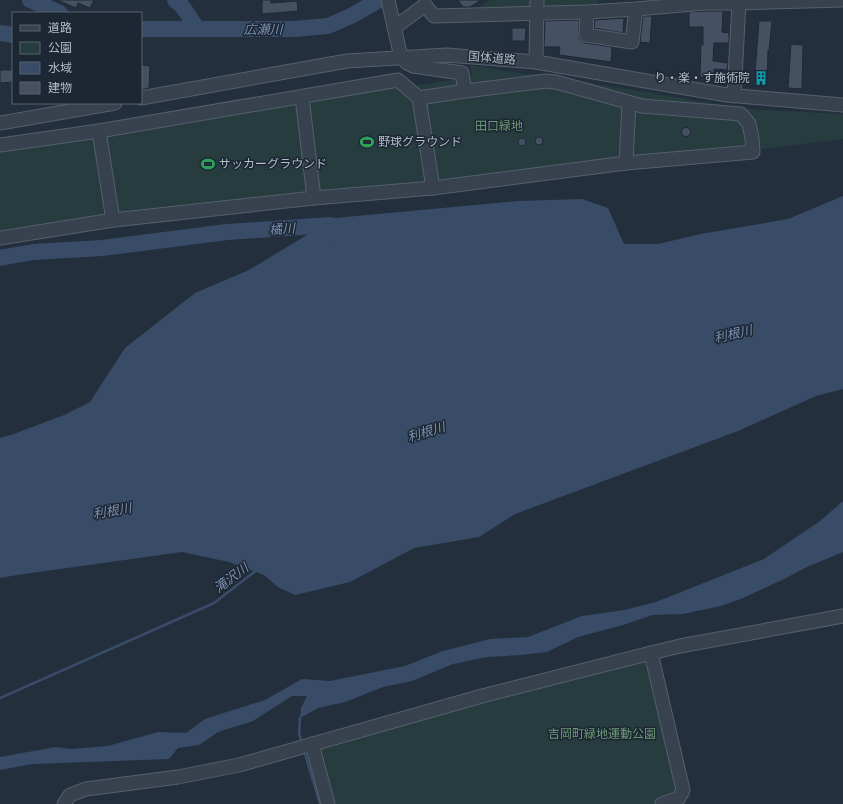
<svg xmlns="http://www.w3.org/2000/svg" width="843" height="804" viewBox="0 0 843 804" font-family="'Public Sans','Noto Sans JP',sans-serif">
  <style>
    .green { fill: #263c3f }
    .water { fill: #394c67 }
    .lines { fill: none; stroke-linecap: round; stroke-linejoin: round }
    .stream { stroke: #394c67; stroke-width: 2.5 }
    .river { stroke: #394c67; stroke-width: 16 }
    .building { fill: #455162; stroke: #1f2835 }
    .minor-casing { stroke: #565f6c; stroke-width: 15 }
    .minor { stroke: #38414e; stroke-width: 13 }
    .labels { text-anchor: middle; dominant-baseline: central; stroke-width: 3; stroke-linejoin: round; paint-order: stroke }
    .street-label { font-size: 12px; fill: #b4bcc9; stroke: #1d2633 }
    .poi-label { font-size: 12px; fill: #b4bcc9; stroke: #1d2633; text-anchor: start }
    .park-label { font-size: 12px; fill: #6b9a76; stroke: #1d2633 }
    .water-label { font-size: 13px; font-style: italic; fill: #7c92b1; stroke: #1d2633 }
  </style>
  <rect width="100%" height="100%" fill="#242f3e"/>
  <g class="green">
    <polygon points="490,0 533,0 533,9 480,12 479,7"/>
    <polygon points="542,0 597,0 597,6 542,8"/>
    <polygon points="470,65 526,74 537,74 747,109 843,114 843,139 0,242 0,148 309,102 391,87 394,89 472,77"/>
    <polygon points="652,649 690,798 673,804 325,804 307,743"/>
  </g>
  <g class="water">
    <polygon points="843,196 843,389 816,396 738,431 515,514 479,537 414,548 350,582 295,595 278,587 264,575 229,562 182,552 17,575 0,578 0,438 11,435 64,415 90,402 125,348 195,293 249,270 335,218 518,201 582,199 608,208 624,244 658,244 701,234 788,219"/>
    <polygon points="843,501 843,552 807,567 782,580 743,598 721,606 683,614 652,615 623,625 578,637 547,652 521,655 487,657 453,664 412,681 383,687 345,702 318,708 300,718 301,708 307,696 292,696 253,721 218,732 199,745 178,748 169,759 32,764 0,770 0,757 56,747 71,749 108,746 158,732 186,733 205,719 265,700 302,679 330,681 405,666 443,651 490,639 528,637 582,616 624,610 656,602 764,559 820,521"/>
  </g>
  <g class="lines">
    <g class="stream">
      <polyline points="0,698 214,603 258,569"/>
      <polyline points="300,718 299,734 302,742"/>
      <polyline points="304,751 320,804"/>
    </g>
    <g class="river">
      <polyline points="30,0 60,13"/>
      <polyline points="175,0 182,6 197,28"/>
      <polyline points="141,29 294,29 328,26 351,16 379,0"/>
      <polyline points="0,33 13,35"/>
      <polyline points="0,258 33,252 102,248 227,232 330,225 340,235"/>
    </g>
  </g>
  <g class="building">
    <polygon points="57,0 94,0 90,8 78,3 76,8"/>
    <polygon points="262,0 271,0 271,3 297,1 298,11 262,14"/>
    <polygon points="458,0 481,0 470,7 463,7"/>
    <polygon points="705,11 723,11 722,32 729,33 729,43 714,43 713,61 728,63 727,70 714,69 714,78 700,77 701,45 703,45 703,27 689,27 689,12"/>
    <polygon points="643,16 652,16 650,43 640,42"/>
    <polygon points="624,18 623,33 594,28 595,20"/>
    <polygon points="579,20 579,39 585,43 612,47 611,62 559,55 560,47 544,47 545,21"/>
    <polygon points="759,21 772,21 769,51 768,50 767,85 754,85"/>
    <polygon points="512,28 526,28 525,41 512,41"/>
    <polygon points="791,44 803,45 802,89 788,88"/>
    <polygon points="141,65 150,66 149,88 141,90"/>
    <polygon points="0,70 13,70 13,82 0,83"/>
    <circle cx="686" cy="132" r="4.5"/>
    <circle cx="539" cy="141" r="4"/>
    <circle cx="522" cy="142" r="4"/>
  </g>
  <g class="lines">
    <defs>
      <g id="minor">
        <polyline points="587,12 586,35 632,42 636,9"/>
        <polyline points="394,28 425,5 434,16 587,12 636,9 705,3 739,3 843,0"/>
        <polyline points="536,62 537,0"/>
        <polyline points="734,96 739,3"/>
        <polyline points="302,97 314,198"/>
        <polyline points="141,98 347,61 447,55 536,62 727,95 843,105"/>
        <polyline points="419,98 433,188"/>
        <polyline points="0,123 115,103"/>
        <polyline points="99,131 113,220"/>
        <polyline points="0,145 99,131 398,80 419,98 465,91 462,73 413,66 407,63 401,57 388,0"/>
        <polyline points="626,163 629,103"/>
        <polyline points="0,238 113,220 314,198 433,188 626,163 753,152 752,138 749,124 741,114 642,106 556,82 546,81 465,91"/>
        <polyline points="651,653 683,790 679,798 662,804"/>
        <polyline points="312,744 328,804"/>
        <polyline points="64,804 70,795 86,789 178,777 239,765 482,696 651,653 680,646 843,616"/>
      </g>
    </defs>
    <use href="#minor" class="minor-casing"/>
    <use href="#minor" class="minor"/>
  </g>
  <defs>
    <symbol id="building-bare" viewBox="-9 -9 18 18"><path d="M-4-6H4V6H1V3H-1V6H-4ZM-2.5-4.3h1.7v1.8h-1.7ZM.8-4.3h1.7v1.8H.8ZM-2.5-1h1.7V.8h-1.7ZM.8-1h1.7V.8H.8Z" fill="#0f9aa8" stroke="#1d2633" stroke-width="2.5" paint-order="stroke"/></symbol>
    <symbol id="stadium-bare" viewBox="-9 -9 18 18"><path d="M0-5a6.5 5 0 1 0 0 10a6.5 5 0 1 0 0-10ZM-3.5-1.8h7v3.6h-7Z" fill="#2e9e5b" stroke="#1d2633" stroke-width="2.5" paint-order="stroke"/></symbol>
  </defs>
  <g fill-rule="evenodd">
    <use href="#building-bare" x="751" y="68" width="20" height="20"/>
    <use href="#stadium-bare" x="357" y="132" width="20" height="20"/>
    <use href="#stadium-bare" x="198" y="154" width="20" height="20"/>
  </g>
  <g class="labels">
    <g class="street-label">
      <text transform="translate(492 58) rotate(5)">国体道路</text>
    </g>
    <g class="poi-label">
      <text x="750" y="78" text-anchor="end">り・楽・す施術院</text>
      <text x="378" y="142">野球グラウンド</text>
      <text x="219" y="164">サッカーグラウンド</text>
    </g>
    <g class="park-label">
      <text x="499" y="126">田口緑地</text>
      <text x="602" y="734">吉岡町緑地運動公園</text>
    </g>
    <g class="water-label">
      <text x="263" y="29">広瀬川</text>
      <text transform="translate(282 229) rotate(-4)">橘川</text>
      <text transform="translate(733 334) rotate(-13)">利根川</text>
      <text transform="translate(426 432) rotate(-17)">利根川</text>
      <text transform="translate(112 511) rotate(-10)">利根川</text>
      <text transform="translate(231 578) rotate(-37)">滝沢川</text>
    </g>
  </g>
  <rect x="12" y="12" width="130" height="92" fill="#1d2633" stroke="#59626f"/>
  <rect x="20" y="25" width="20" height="6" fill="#38414e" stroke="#59626f"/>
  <text x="48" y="32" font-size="12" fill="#b4bcc9">道路</text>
  <rect x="20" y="42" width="20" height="12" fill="#263c3f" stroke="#59626f"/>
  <text x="48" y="52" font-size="12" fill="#b4bcc9">公園</text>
  <rect x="20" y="62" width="20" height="12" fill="#394c67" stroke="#59626f"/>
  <text x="48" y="72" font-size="12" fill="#b4bcc9">水域</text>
  <rect x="20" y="82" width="20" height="12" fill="#455162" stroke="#59626f"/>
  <text x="48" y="92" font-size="12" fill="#b4bcc9">建物</text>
</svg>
